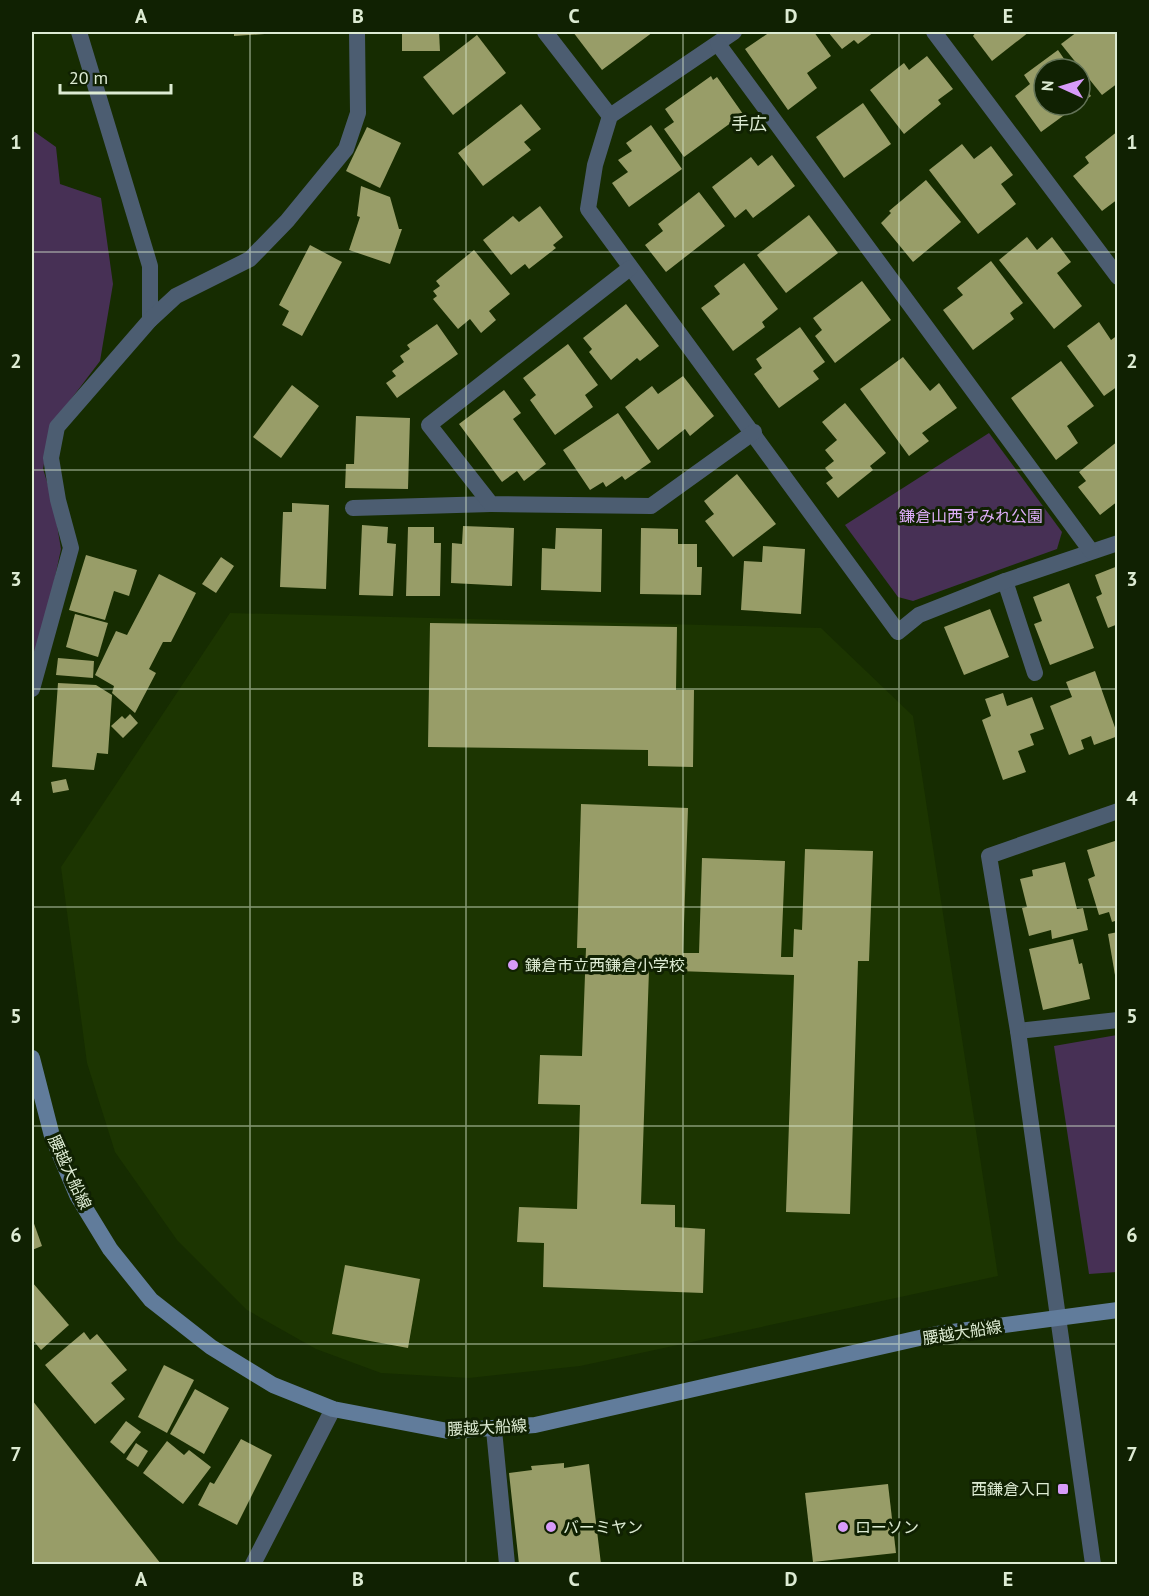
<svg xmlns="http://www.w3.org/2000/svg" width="1149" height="1596" viewBox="0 0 1149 1596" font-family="'PT Sans','Noto Sans JP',sans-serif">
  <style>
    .built { fill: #1c3501 }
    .green { fill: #473055 }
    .building { fill: #989d68 }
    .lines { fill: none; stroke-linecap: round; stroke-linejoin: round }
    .service { stroke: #4c5d71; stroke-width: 16 }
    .minor { stroke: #4c5d71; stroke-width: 16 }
    .tertiary { stroke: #4c5d71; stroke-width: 16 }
    .secondary { stroke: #617c9b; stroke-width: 16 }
    .grid { fill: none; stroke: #ddebd3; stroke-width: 1.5; stroke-opacity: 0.55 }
    .poi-dot { fill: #d79bf9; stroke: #102102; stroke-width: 2 }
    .labels { text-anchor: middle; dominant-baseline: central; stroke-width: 6; stroke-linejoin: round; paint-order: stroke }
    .park-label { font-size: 16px; fill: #dfaffb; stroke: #102102 }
    .poi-label { font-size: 16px; fill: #ddebd3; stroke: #102102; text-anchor: start }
    .street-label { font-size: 16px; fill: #ddebd3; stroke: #102102 }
    .neighbourhood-label { font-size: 18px; fill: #ddebd3; stroke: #102102 }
    .neatline { fill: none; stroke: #ddebd3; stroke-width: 2 }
    .grid-label { font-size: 20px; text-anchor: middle; font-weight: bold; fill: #ddebd3 }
  </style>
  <rect width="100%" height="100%" fill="#162c01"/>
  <polygon class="built" points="230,613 821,628 913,716 998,1276 580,1366 469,1378 381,1373 316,1349 247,1310 177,1240 115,1152 87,1063 61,867"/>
  <g class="green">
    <polygon points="32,130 56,147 60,184 101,198 113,284 100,361 59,415 50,432 43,469 53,501 61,549 47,615 32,667"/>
    <polygon points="989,433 1062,532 1057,549 913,601 898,597 845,525"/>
    <polygon points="1117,1035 1117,1272 1089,1274 1054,1046"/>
  </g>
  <g class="building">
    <polygon points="234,32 279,32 279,33 234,36"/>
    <polygon points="402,32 439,32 440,51 402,51"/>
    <polygon points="573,32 653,32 602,70"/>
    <polygon points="770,32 814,32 831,56 807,73 817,88 788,110 745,49"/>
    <polygon points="828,32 874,32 858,44 854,40 842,49"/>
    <polygon points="976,32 1029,32 992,61 973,36"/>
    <polygon points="1077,32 1118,32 1118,83 1102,95 1061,44"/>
    <polygon points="477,35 506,73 453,115 423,77"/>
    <polygon points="1058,50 1071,69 1044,69 1044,105 1078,105 1041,132 1015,96 1030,84 1024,75"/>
    <polygon points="927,56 953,89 938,100 941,104 904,134 870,90 904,63 909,70"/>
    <polygon points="711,76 713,80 717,77 743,114 684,157 664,129 674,122 665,109"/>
    <polygon points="1080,81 1091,96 1080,104"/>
    <polygon points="863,103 891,144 844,178 816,137"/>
    <polygon points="521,104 541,129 524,142 531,150 483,186 458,153"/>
    <polygon points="651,125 682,169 629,207 612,183 628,172 618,160 632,151 626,143"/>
    <polygon points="367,127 401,143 380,188 346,171"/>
    <polygon points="1118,131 1118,199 1102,211 1073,176 1089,163 1085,157"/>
    <polygon points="962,144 974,159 991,146 1013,175 1001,184 1016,204 978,234 929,170"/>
    <polygon points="772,155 795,186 753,218 746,209 735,218 712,187 751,157 758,166"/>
    <polygon points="926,180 961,222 913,262 881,223 891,213 889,211"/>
    <polygon points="361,186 390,197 399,229 402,229 390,264 349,250 360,217 357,216"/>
    <polygon points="699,192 725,226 666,272 645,245 663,231 658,224"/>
    <polygon points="540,206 563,237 553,245 556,248 529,269 525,264 511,275 483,240 513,216 519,222"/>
    <polygon points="809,215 838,253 786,293 757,255"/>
    <polygon points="1027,237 1037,250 1052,237 1071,262 1057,273 1082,306 1054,329 999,260"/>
    <polygon points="310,245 342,262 302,336 282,325 289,311 279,305"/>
    <polygon points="474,250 510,294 489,311 496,320 481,333 470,319 458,329 433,299 437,296 433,291 440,286 436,281"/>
    <polygon points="991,261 1023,303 1010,313 1014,319 973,350 943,310 963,295 957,288"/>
    <polygon points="744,263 778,309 762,322 765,327 733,351 701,308 720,294 714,286"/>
    <polygon points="862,281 891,320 835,363 815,336 822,330 813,318"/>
    <polygon points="626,304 659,346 640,361 637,358 611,380 589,352 592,349 583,338"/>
    <polygon points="1099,322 1111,340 1118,335 1118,386 1104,396 1067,346"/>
    <polygon points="437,324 458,354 397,398 386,383 396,376 392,371 404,362 400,356 410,349 407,345"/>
    <polygon points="800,327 825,362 813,371 819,379 779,408 754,374 762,368 756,359"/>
    <polygon points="568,344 598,385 585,395 593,407 555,435 530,400 536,395 523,378"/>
    <polygon points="903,357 930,391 939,383 957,408 922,433 929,441 909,456 860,389"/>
    <polygon points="1061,361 1094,406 1067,426 1078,443 1056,460 1011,398"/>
    <polygon points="683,376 714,416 690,436 685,429 658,450 625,407 652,386 658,394"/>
    <polygon points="292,385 319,406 281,458 253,437"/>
    <polygon points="504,390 521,413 513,419 546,464 524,481 517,471 502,482 459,424"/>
    <polygon points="845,403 886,453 870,466 873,470 838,498 826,483 833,478 825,468 834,461 825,450 837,440 822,422"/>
    <polygon points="618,413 651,462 625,480 622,476 606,487 603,482 590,490 563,450"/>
    <polygon points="356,416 410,418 408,489 345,488 346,464 354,464"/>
    <polygon points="1118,441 1118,501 1100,515 1078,487 1086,481 1079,472"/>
    <polygon points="737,474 776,524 733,557 705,521 714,514 704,501"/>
    <polygon points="292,503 329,505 326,589 280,587 283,512 292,512"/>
    <polygon points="362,525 388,527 387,543 396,544 393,596 359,595"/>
    <polygon points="463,526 514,528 512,586 451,583 452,543 462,544"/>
    <polygon points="408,527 434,527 434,543 441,543 440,596 406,596"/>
    <polygon points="556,528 602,529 601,592 541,590 542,548 555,549"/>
    <polygon points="641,528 678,529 678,544 697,544 697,567 702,567 701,595 640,594"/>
    <polygon points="763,546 805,549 801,614 741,610 744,561 762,562"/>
    <polygon points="86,555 137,570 129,596 114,591 105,620 69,610"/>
    <polygon points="221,557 234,566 216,593 202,584"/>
    <polygon points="1118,566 1118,624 1108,628 1096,597 1102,594 1095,575"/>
    <polygon points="159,574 196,593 171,642 163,642 149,669 156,673 135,713 112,693 114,686 95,675 116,631 127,635"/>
    <polygon points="1069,583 1094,648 1050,665 1034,624 1042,621 1033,597"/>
    <polygon points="990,609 1009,657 964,675 944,627"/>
    <polygon points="75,614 108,623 98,657 66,647"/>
    <polygon points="430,623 677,627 676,690 694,690 693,767 648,766 648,750 428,747"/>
    <polygon points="58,658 94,661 93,678 56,675"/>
    <polygon points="1095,671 1118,736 1094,745 1091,736 1081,740 1084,749 1069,755 1050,706 1072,697 1066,682"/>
    <polygon points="58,683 96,685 112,695 108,754 97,753 94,770 52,767"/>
    <polygon points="1003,693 1007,706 1032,697 1044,729 1030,734 1034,745 1018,751 1026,772 1003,780 982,720 991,716 985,699"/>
    <polygon points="130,714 138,723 123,738 111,726 122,716 125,719"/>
    <polygon points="66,779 69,790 53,793 51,782"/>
    <polygon points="581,804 688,808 683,953 699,953 702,858 785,861 781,957 793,957 794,929 802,930 805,849 873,851 869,961 858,961 850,1214 786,1212 794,975 649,970 641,1204 675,1205 675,1227 705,1229 703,1293 543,1287 544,1243 517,1242 519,1207 577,1209 580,1105 538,1104 540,1055 582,1056 586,948 577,948"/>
    <polygon points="1118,840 1118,920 1112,922 1109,912 1099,915 1088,879 1095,876 1087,850"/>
    <polygon points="1065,862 1077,909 1083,908 1088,930 1052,939 1051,930 1029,936 1022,908 1027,907 1020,879 1033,876 1032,870"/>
    <polygon points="1118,932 1118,980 1116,981 1108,934"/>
    <polygon points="1073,939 1079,964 1082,963 1090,999 1043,1010 1029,949"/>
    <polygon points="32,1218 42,1246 32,1250"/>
    <polygon points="345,1265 420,1279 408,1348 332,1334"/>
    <polygon points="32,1282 69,1325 41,1350 32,1339"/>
    <polygon points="84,1332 90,1340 97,1334 127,1370 111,1383 125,1399 95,1424 45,1365"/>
    <polygon points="164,1365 194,1380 167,1433 138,1417"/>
    <polygon points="195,1389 229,1408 204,1454 170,1434"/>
    <polygon points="32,1400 161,1564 32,1564"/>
    <polygon points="126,1421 141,1432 124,1454 110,1442"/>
    <polygon points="241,1439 272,1455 237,1525 198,1505 210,1482 214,1484"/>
    <polygon points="167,1441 184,1455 189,1450 211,1467 183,1504 143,1473"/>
    <polygon points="136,1443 148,1451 138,1467 126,1459"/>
    <polygon points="564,1463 564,1468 589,1464 601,1564 519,1564 509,1473 532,1470 531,1466"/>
    <polygon points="888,1484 896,1553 813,1562 805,1493"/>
  </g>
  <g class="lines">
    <g class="service">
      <polyline points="353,508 491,504"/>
      <polyline points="1005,581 1035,673"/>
      <polyline points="494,1430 507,1564"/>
    </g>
    <g class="minor">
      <polyline points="79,32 150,266 150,320"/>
      <polyline points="545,32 610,116"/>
      <polyline points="734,32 610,116 595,165 588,209 898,632 919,615 1005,581 1118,543"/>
      <polyline points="934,32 1118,277"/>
      <polyline points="718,44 1091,551"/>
      <polyline points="630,268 429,425 491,504 651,506 754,432"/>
      <polyline points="32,689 71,548 58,500 51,458 57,427 150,320 176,296 250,259 287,221 346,149 358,113 357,32"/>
      <polyline points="1018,1031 1118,1020"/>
      <polyline points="1058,1317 1018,1031 989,856 1118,811"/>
      <polyline points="253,1564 333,1409"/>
    </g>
    <polyline class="tertiary" points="1058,1317 1093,1564"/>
    <polyline class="secondary" points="32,1058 52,1136 77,1195 110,1249 151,1300 211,1347 273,1385 333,1409 448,1431 535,1425 937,1334 1118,1310"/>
  </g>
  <path class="grid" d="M250 32V1564M466 32V1564M683 32V1564M899 32V1564M32 252H1118M32 470H1118M32 689H1118M32 907H1118M32 1126H1118M32 1344H1118"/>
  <g class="poi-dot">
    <circle cx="513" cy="965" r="6"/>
    <rect x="1057" y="1483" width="12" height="12" rx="3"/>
    <circle cx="551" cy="1527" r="6"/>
    <circle cx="843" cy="1527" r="6"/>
  </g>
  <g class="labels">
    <g class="park-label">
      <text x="971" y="516">鎌倉山西すみれ公園</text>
    </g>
    <g class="poi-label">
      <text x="525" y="965">鎌倉市立西鎌倉小学校</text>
      <text x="1051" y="1489" text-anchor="end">西鎌倉入口</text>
      <text x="563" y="1527">バーミヤン</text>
      <text x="855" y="1527">ローソン</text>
    </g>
    <g class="street-label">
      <text transform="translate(70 1172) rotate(65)">腰越大船線</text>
      <text transform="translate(962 1332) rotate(-9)">腰越大船線</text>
      <text transform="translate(487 1427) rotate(-3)">腰越大船線</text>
    </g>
    <g class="neighbourhood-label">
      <text x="749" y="123">手広</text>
    </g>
  </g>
  <rect width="1149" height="1596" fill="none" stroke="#102102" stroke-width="66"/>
  <g transform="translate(1062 87) rotate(274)"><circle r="28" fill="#102102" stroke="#627256" stroke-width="1.5"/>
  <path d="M0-4.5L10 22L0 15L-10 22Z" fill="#d79bf9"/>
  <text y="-9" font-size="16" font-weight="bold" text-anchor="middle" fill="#ddebd3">N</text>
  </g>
  <path d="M60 84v9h111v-9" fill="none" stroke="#ddebd3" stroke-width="3"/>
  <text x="69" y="84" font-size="18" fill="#ddebd3" stroke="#102102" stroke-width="4.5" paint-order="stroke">20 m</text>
  <rect x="33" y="33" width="1083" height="1530" class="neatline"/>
  <g class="grid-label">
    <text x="141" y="23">A</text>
    <text x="358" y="23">B</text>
    <text x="574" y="23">C</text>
    <text x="791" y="23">D</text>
    <text x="1008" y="23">E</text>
    <text x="16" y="149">1</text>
    <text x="1132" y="149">1</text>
    <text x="16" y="368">2</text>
    <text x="1132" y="368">2</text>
    <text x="16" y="586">3</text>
    <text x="1132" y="586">3</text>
    <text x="16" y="805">4</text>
    <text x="1132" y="805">4</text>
    <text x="16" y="1023">5</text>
    <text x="1132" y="1023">5</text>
    <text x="16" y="1242">6</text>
    <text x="1132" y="1242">6</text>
    <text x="16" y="1461">7</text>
    <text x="1132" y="1461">7</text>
    <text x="141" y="1586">A</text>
    <text x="358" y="1586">B</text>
    <text x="574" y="1586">C</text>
    <text x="791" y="1586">D</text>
    <text x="1008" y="1586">E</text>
  </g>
</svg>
